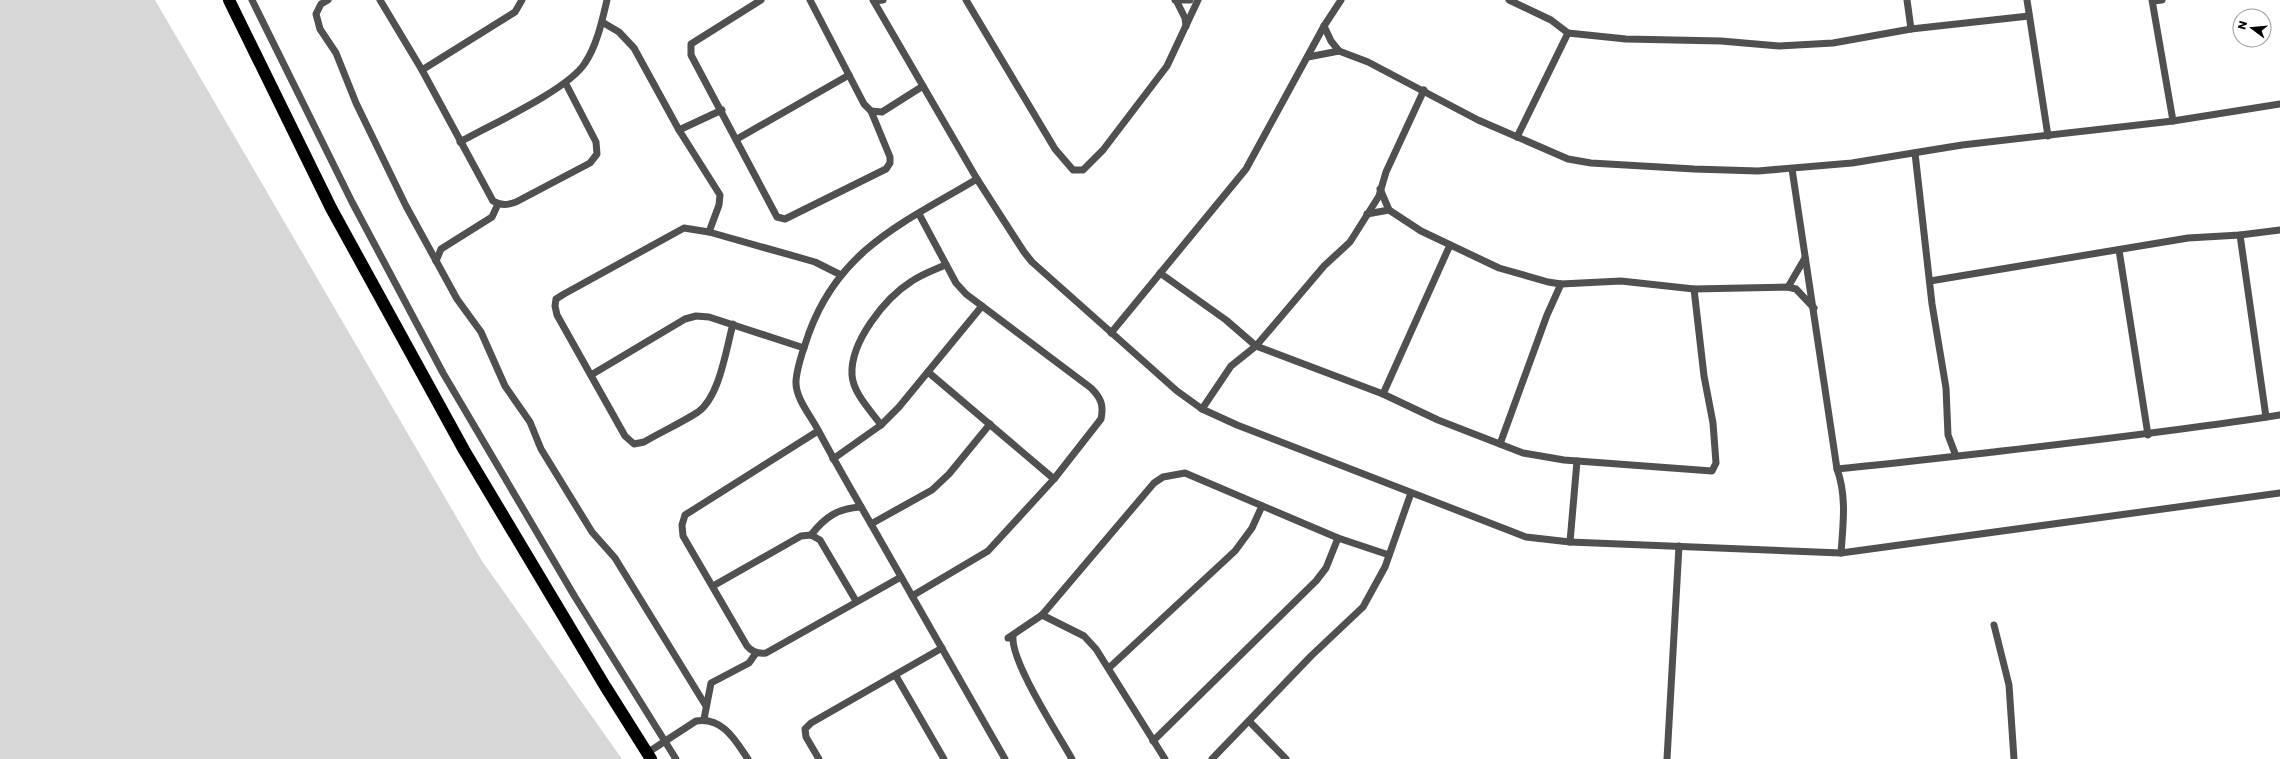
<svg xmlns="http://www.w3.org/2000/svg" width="2280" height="759" viewBox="0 0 2280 759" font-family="Poppins,sans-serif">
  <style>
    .green { fill: #d7d7d7 }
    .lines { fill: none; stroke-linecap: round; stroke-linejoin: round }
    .street { stroke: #505050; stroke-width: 7 }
    .highway { stroke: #000; stroke-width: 12 }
  </style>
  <rect width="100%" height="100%" fill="#fff"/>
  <polygon class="green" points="0,0 155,0 482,561 622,759 0,759"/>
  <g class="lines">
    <g class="street">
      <polyline points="252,0 352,202 443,373 575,597 676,759"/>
      <polyline points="328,0 321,4 316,14 320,29 336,53 356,103 406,206 457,299 481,332 505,386 530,422 541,449 592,532 615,558 706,706"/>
      <path d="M380 0 422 70 493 201C502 206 507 205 516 202L590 163 597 154 596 142 566 84"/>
      <polyline points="761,0 691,44 691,55 777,217 785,219 886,169 890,163 890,157 871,111"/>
      <polyline points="810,0 864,104 871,111 882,112 923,86"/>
      <polyline points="873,0 977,179 1024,252 1032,262 1177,391 1202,409 1237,425 1526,537 1570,542 1841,553 2280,493"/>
      <polyline points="966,0 1055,149 1073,170 1083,170 1103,150 1167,66 1198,0"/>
      <polyline points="1175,0 1190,0"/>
      <polyline points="1176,0 1185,18 1186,26"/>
      <polyline points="1509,0 1551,20 1568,33 1626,39 1721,41 1779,46 1833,43 1911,29 2029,16"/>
      <polyline points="1907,0 1911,29"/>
      <polyline points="2027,0 2048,136"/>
      <polyline points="2152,0 2173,121"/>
      <polyline points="874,1 883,0"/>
      <polyline points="2153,1 2162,0"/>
      <polyline points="602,22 619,32 634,48 679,130 720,195 719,205 709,232"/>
      <polyline points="1324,26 1331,41 1339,51"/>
      <polyline points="1308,57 1339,51 1368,62 1478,120 1568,159 1591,163 1694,169 1758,171 1852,163 1962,145 2173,121 2280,104"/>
      <polyline points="422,70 515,12 522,0"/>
      <polyline points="679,130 722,110"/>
      <polyline points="1517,137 1568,33"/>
      <polyline points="737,139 849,75"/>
      <path d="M460 142C490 125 568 90 585 63 597 45 602 21 607 0"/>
      <polyline points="1915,153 1932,304 1946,388 1948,435 1956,456"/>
      <path d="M1792 169 1837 469C1847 496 1843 525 1841 553"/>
      <path d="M977 179C905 222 840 248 809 333 804 348 797 365 796 381 795 398 811 416 818 430 835 462 853 493 871 524 916 602 960 681 1005 759"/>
      <polyline points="1380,189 1389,210 1421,231 1499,268 1548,282 1561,284 1621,281 1694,289 1788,287 1796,289 1814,308"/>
      <polyline points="1367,214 1389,210"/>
      <polyline points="2240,235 2266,417"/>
      <polyline points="2119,250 2148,435"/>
      <polyline points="436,261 441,249 492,217 498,204"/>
      <polyline points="1160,273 1226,320 1256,346 1383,394 1438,420 1523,453 1564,460 1712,471 1716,463 1713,423 1704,376 1694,289"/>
      <polyline points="1930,281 2188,238 2240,235 2280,230"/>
      <polyline points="1788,287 1805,258"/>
      <path d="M733 324C726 349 720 396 698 412 681 423 661 432 644 442L634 444 625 436 557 315 555 306 556 299 564 294 684 228 709 232 815 262 841 275"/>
      <polyline points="1111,333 1246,169 1324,26 1341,0"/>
      <polyline points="928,372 1054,479"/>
      <polyline points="591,375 685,319 696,316 709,317 804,348"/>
      <polyline points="1383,394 1450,245"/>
      <polyline points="1202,409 1231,366 1256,346 1324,266 1350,242 1379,196 1386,172 1424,90"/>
      <path d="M881 425C871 411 853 393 852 375 850 342 885 298 912 281 922 274 934 270 945 265"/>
      <path d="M818 431 685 515 682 525 683 536 747 646C752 652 758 654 766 653L901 577"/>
      <polyline points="1500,444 1547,315 1561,284"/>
      <polyline points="833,459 881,425 899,407 982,306"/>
      <path d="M1837 469C1889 464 1941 458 1994 452 2089 441 2185 430 2280 415"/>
      <polyline points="871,524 932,490 949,474 990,424"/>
      <path d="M811 535C825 517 838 508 861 507"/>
      <polyline points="1570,542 1577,461"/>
      <polyline points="713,586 801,536 811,535 820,540 856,601"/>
      <path d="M912 596 988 551 1054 479 1101 419C1104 405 1101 398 1091 388L966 294 956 283 919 214"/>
      <polyline points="1042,615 1084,636 1096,649 1165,759"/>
      <polyline points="1994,625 2009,685 2014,759"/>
      <polyline points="1110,667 1235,551 1252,528 1262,506"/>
      <polyline points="896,676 944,759"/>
      <polyline points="704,719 711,683 749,663 756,653"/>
      <polyline points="1249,721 1286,759"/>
      <polyline points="1153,741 1316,581 1326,568 1338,538"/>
      <path d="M647 753 696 721C723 717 735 740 748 759"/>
      <polyline points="819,759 806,737 805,729 811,723 942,648"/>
      <path d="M1072 759C1058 734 1011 662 1013 637L1008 638 1042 615 1154 483 1163 477 1185 473 1338 538 1389 555"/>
      <polyline points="1212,759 1311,656 1363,607 1385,567 1411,493"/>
      <polyline points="1667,759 1679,546"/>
    </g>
    <polyline class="highway" points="229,0 331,208 464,450 605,686 651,759"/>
  </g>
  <g transform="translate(2252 28) rotate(286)"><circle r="19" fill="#ffffff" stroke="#999999"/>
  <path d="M0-3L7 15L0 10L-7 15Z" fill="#000000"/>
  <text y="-6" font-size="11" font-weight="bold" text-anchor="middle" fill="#000000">N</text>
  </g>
</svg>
